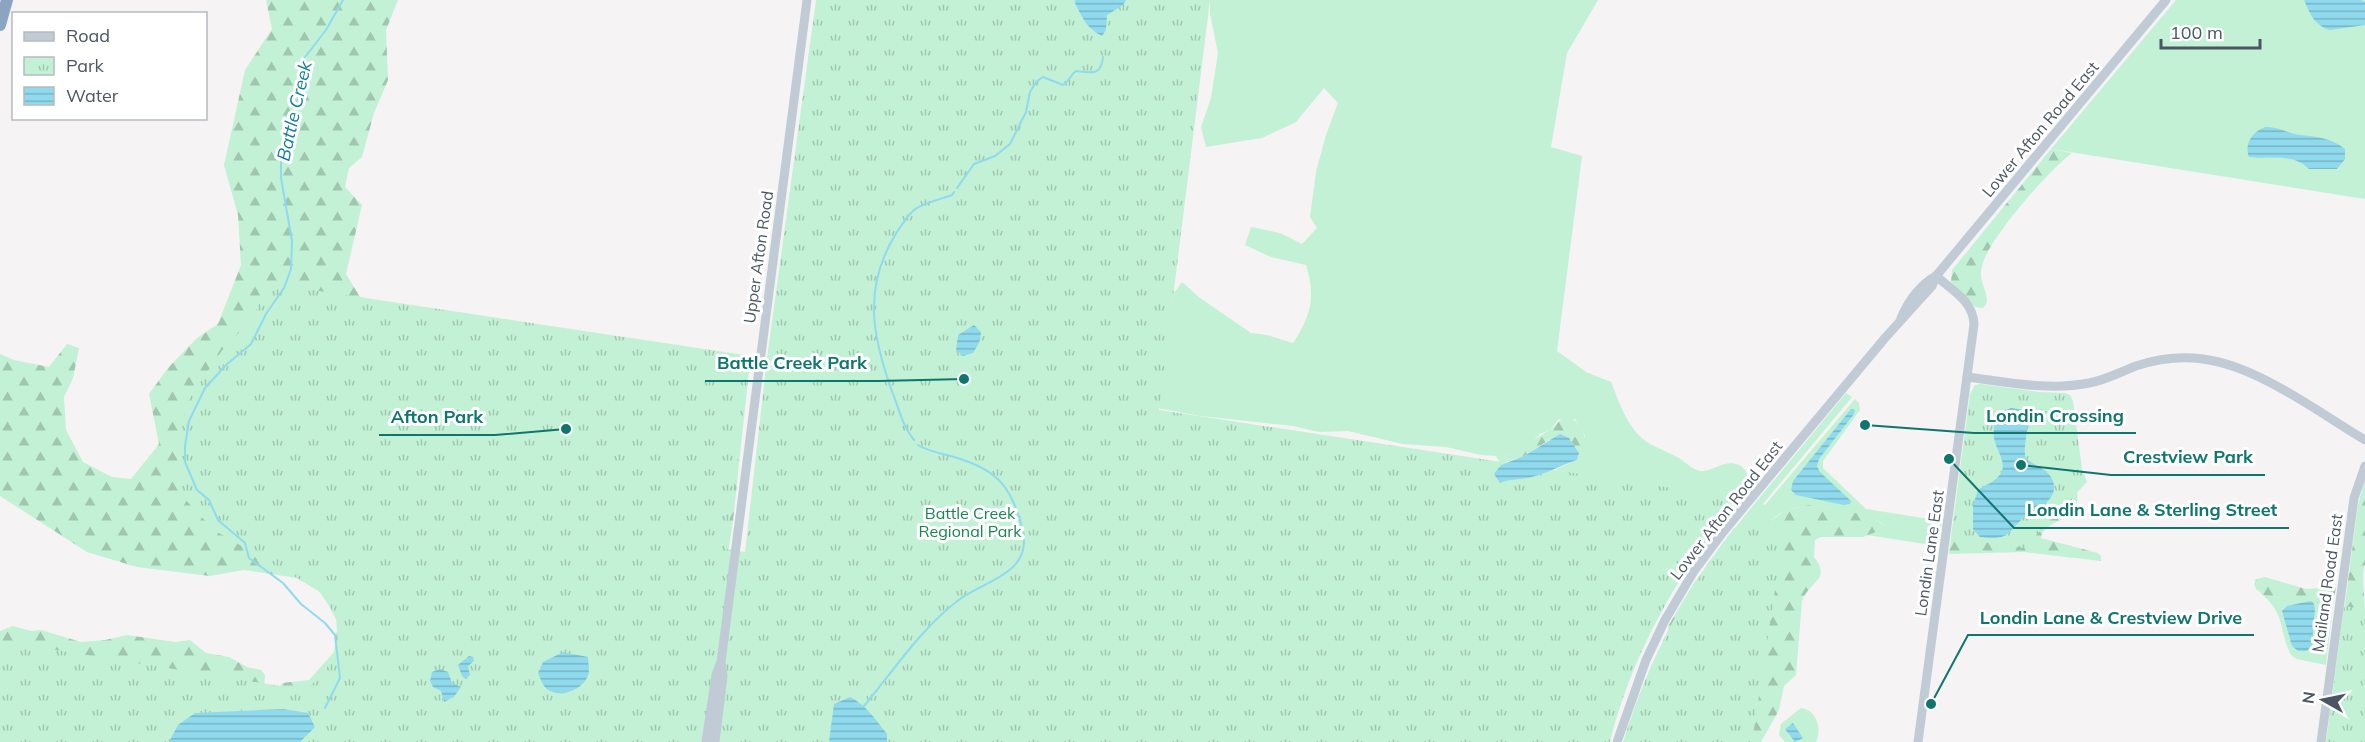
<svg xmlns="http://www.w3.org/2000/svg" width="2365" height="742" viewBox="0 0 2365 742" font-family="Mulish,sans-serif">
  <style>
    .grass { fill: #c3f1d5 }
    .forest { fill: url(#forest-firs) }
    .park { fill: url(#park-tufts) }
    .water { fill: url(#water-rules) }
    .lines { fill: none; stroke-linecap: round; stroke-linejoin: round }
    .stream { stroke: #90daee; stroke-width: 2 }
    .secondary { stroke: #c1cbd6; stroke-width: 9 }
    .highway { stroke: #8ba5c1; stroke-width: 12 }
    .labels { text-anchor: middle; dominant-baseline: central; stroke-width: 6; stroke-linejoin: round; paint-order: stroke }
    .street-label { font-size: 16px; fill: #4a5661; stroke: #fff }
    .park-label { font-size: 16px; fill: #17864f; stroke: #fff }
    .water-label { font-size: 18px; font-style: italic; fill: #0c7c9b; stroke: #fff }
    .leader { fill: none; stroke: #0f766e; stroke-width: 2 }
    .callout-dot { fill: #0f766e; stroke: #fff; stroke-width: 2 }
    .callout-label { font-size: 18px; text-anchor: middle; font-weight: bold; fill: #0f766e; stroke: #fff; stroke-width: 6; stroke-linejoin: round; paint-order: stroke }
  </style>
  <defs>
    <pattern id="forest-firs" width="22" height="20" patternUnits="userSpaceOnUse" patternTransform="scale(1.5)"><rect width="22" height="20" fill="#c3f1d5"/><path d="M5 1l3.5 6h-7zM16 11l3.5 6h-7z" fill="#a0c6b0"/></pattern>
    <pattern id="park-tufts" width="24" height="20" patternUnits="userSpaceOnUse" patternTransform="scale(1.5)"><rect width="24" height="20" fill="#c3f1d5"/><path d="M3 7l-1-3M5 7V3M7 7l1-3M15 17l-1-3M17 17v-4M19 17l1-3" fill="none" stroke="#a0c6b0"/></pattern>
    <pattern id="water-rules" width="6" height="5" patternUnits="userSpaceOnUse" patternTransform="scale(1.5)"><rect width="6" height="5" fill="#90daee"/><path d="M0 2.5h6" fill="none" stroke="#78b4c4"/></pattern>
  </defs>
  <rect width="100%" height="100%" fill="#f5f3f3"/>
  <g class="grass">
    <path d="M1210 0H1598L1567 53 1551 147 1582 156 1557 351 1586 372 1611 382C1620 404 1628 431 1650 444 1659 449 1670 453 1679 458 1687 463 1693 471 1703 471 1715 470 1726 459 1739 465 1754 472 1745 492 1738 501L1554 470 1577 460 1579 453 1583 452 1585 436 1575 419H1559L1550 430 1540 434 1529 445 1506 456 1505 460 1507 462 1501 465 1496 456 1481 455 1446 447 1403 444 1348 431 1319 432 1293 426 1200 416 1157 408 1160 363 1174 293 1182 282 1200 298 1251 333 1267 335 1293 343C1311 316 1316 297 1306 265L1271 257 1245 245 1251 227 1280 233 1302 244 1317 228 1310 217 1316 172 1326 135 1338 103 1324 88 1296 122 1262 138 1206 147 1201 127 1211 98 1218 53 1210 14Z"/>
    <polygon points="2176,0 2365,0 2365,199 2051,149"/>
    <path d="M1846 393 1852 397 1763 504 1765 505 1855 399 1859 403 1860 410 1823 461V468L1866 509 1942 521 1937 561 1935 548 1932 545 1867 535 1884 525 1882 523C1874 518 1864 517 1855 514 1822 505 1787 498 1764 528L1742 519Z"/>
    <path d="M2260 593 2276 597 2300 599 2333 605 2326 665 2297 659 2292 656C2278 633 2287 613 2260 593Z"/>
    <path d="M1801 708C1817 710 1822 729 1816 742H1785L1779 735 1781 724Z"/>
  </g>
  <g class="forest">
    <polygon points="266,0 398,0 386,30 388,80 374,113 362,157 349,168 345,187 362,205 346,274 360,297 748,380 733,521 727,560 548,742 408,689 0,742 0,631 13,626 31,631 41,630 81,642 105,640 127,635 175,642 190,640 206,653 229,657 247,667 261,670 265,675 264,688 278,691 282,683 309,680 334,652 338,623 322,593 297,578 244,570 210,576 137,567 87,552 0,496 0,354 14,360 49,367 67,344 79,348 73,378 64,397 66,430 83,462 112,477 131,479 159,444 149,394 168,368 197,338 218,324 241,265 238,215 224,165 245,70 272,29"/>
    <path d="M2051 149 2072 153C2049 170 1988 239 1982 266 1978 282 1987 288 1987 302L1983 308 1975 307 1951 282 1952 270Z"/>
    <path d="M1567 414C1578 421 1591 439 1583 452L1579 453 1569 438 1549 440 1524 456 1507 462 1505 460 1506 456C1522 449 1534 439 1548 431 1555 427 1560 419 1567 414Z"/>
    <path d="M2365 478V564C2361 573 2365 601 2365 614L2344 611 2358 505Z"/>
    <path d="M2076 486C2086 525 2044 516 2041 538L2098 553 2101 556V561L2024 552 1949 554 1952 530Z"/>
    <path d="M1809 505C1829 508 1866 512 1883 524V529L1863 537H1821L1815 540 1814 557C1832 579 1809 582 1802 601L1796 675 1784 686 1779 710 1761 742H1665L1668 626 1694 583 1734 528 1770 521 1786 510Z"/>
    <polygon points="2265,577 2306,589 2336,587 2333,605 2264,595 2256,589 2254,584 2256,579"/>
  </g>
  <g class="park">
    <path d="M816 0H1210L1159 410 1739 498C1722 521 1703 545 1687 569 1653 621 1625 681 1610 742H0V641L305 690 323 675 338 647 336 616 319 591 214 530 182 496 176 450 188 400 223 349 254 317 266 283 751 356 726 549 745 552 767 358Z"/>
    <polygon points="1981,384 2039,392 2065,393 2070,395 2073,401 2082,469 2087,482 2024,548 1951,537 1970,394 1975,385"/>
    <path d="M1744 517 1785 523 1752 742H1623C1649 658 1687 585 1744 517Z"/>
    <polygon points="2344,606 2365,609 2365,742 2326,742"/>
  </g>
  <g class="water">
    <path d="M1075 0H1126L1123 5 1107 15 1106 30 1102 36C1087 29 1082 17 1075 3Z"/>
    <path d="M2304 0H2361L2365 2V25L2330 30C2315 26 2310 14 2304 0Z"/>
    <path d="M2265 127C2282 127 2287 134 2301 135 2319 137 2331 138 2345 149V159L2337 169H2309C2293 152 2270 160 2249 157 2244 144 2252 132 2265 127Z"/>
    <polygon points="974,325 981,332 979,343 973,353 963,356 956,350 958,335"/>
    <path d="M2011 408 2024 410C2033 426 2021 443 2026 459 2033 465 2048 469 2052 479 2062 500 2033 511 2021 520 2016 525 2010 533 2004 536 1997 539 1987 538 1980 537L1973 529V505L1978 490C1984 485 1993 483 1998 477 2009 466 1998 453 1995 442 1992 433 1994 423 1997 414Z"/>
    <polygon points="1851,409 1855,410 1854,414 1819,459 1817,466 1820,472 1851,501 1850,504 1844,505 1796,495 1791,490 1793,481"/>
    <path d="M1560 434 1569 438 1579 453 1577 460C1560 466 1545 474 1528 478 1518 480 1509 479 1500 483L1494 474 1501 465 1524 456Z"/>
    <polygon points="2310,601 2313,602 2315,608 2312,645 2307,651 2298,651 2292,646 2282,611 2287,606"/>
    <path d="M563 652 588 657C588 663 590 671 588 676 581 692 555 700 544 686 541 682 540 677 538 673L543 662Z"/>
    <polygon points="469,656 473,657 474,661 468,666 470,675 466,679 462,676 458,665"/>
    <polygon points="440,669 448,672 452,683 461,687 454,697 444,702 441,691 433,687 430,681 432,672"/>
    <path d="M850 697C866 705 876 720 887 734V742H829L834 704Z"/>
    <polygon points="283,709 308,713 315,727 300,742 169,742 178,725 195,713"/>
    <polygon points="1793,723 1803,738 1795,742 1785,729"/>
  </g>
  <g class="lines">
    <g class="stream">
      <path d="M957 188 974 164 995 156 1010 144 1026 112 1030 92 1037 81 1043 77 1063 85C1070 81 1070 75 1076 71 1092 73 1101 76 1103 57"/>
      <path d="M914 440C903 427 899 409 893 394 872 337 862 287 897 232 902 225 909 212 917 208 927 202 941 199 952 195L954 192"/>
      <path d="M918 445C929 452 942 453 954 457 1000 470 1013 489 1024 535"/>
      <path d="M864 706C895 669 921 628 960 599 983 582 1025 575 1024 540"/>
      <polyline points="325,708 340,678 335,635 325,623 301,604 283,583 249,558 245,543 218,520 209,500 197,490 185,462 185,446 189,421 205,388 226,365 251,344 266,314 284,288 291,269 292,241 281,178 281,151 297,105 302,61 326,30 343,0"/>
    </g>
    <g class="secondary">
      <path d="M1901 318C1908 302 1920 285 1936 276L2166 0"/>
      <path d="M1967 377C2008 382 2048 391 2089 383 2106 380 2120 372 2136 366 2157 359 2181 356 2203 359 2258 366 2318 412 2365 440"/>
      <polyline points="706,742 716,675 720,664"/>
      <polyline points="715,742 723,676 721,662 807,0"/>
      <polyline points="1617,742 1646,660 1665,620 1694,571 1723,532 1885,338 1932,286 1936,276"/>
      <path d="M1918 742 1974 324C1973 301 1952 290 1936 276"/>
      <polyline points="2321,742 2354,498 2365,466"/>
    </g>
    <polyline class="highway" points="0,25 7,0"/>
  </g>
  <g class="labels">
    <g class="street-label">
      <text transform="translate(2040 129) rotate(-50)">Lower Afton Road East</text>
      <text transform="translate(758 257) rotate(-82)">Upper Afton Road</text>
      <text transform="translate(1726 510) rotate(-52)">Lower Afton Road East</text>
      <text transform="translate(1929 553) rotate(-82)">Londin Lane East</text>
      <text transform="translate(2327 583) rotate(-82)">Mailand Road East</text>
    </g>
    <g class="park-label">
      <text x="970" y="513">Battle Creek<tspan x="970" dy="18">Regional Park</tspan></text>
    </g>
    <g class="water-label">
      <text transform="translate(294 111) rotate(-77)">Battle Creek</text>
    </g>
  </g>
  <path class="leader" d="M964 379L879 381H705M1865 425L1974 433H2136M566 429L495 435H379M2021 465L2111 475H2265M1949 459L2014 528H2289M1931 704L1968 635H2254"/>
  <g class="callout-dot">
    <circle cx="964" cy="379" r="6"/>
    <circle cx="1865" cy="425" r="6"/>
    <circle cx="566" cy="429" r="6"/>
    <circle cx="2021" cy="465" r="6"/>
    <circle cx="1949" cy="459" r="6"/>
    <circle cx="1931" cy="704" r="6"/>
  </g>
  <g class="callout-label">
    <text x="792" y="369">Battle Creek Park</text>
    <text x="2055" y="422">Londin Crossing</text>
    <text x="437" y="423">Afton Park</text>
    <text x="2188" y="463">Crestview Park</text>
    <text x="2152" y="516">Londin Lane &amp; Sterling Street</text>
    <text x="2111" y="624">Londin Lane &amp; Crestview Drive</text>
  </g>
  <rect x="12" y="12" width="195" height="108" fill="#ffffff" stroke="#b7bbc0" stroke-width="1.5"/>
  <rect x="24" y="32" width="30" height="9" fill="#c1cbd6" stroke="#b7bbc0" stroke-width="1.5"/>
  <text x="66" y="42" font-size="18" fill="#4a5661">Road</text>
  <rect x="24" y="57" width="30" height="18" fill="url(#park-tufts)" stroke="#b7bbc0" stroke-width="1.5"/>
  <text x="66" y="72" font-size="18" fill="#4a5661">Park</text>
  <rect x="24" y="87" width="30" height="18" fill="url(#water-rules)" stroke="#b7bbc0" stroke-width="1.5"/>
  <text x="66" y="102" font-size="18" fill="#4a5661">Water</text>
  <g transform="translate(2323 700) rotate(279)" stroke="#ffffff" stroke-width="4.5" paint-order="stroke">
  <path d="M0-4.5L10 22L0 15L-10 22Z" fill="#4a5661"/>
  <text y="-9" font-size="16" font-weight="bold" text-anchor="middle" fill="#4a5661">N</text>
  </g>
  <path d="M2161 39v9h99v-9" fill="none" stroke="#4a5661" stroke-width="3"/>
  <text x="2170" y="39" font-size="18" fill="#4a5661" stroke="#ffffff" stroke-width="4.5" paint-order="stroke">100 m</text>
</svg>
